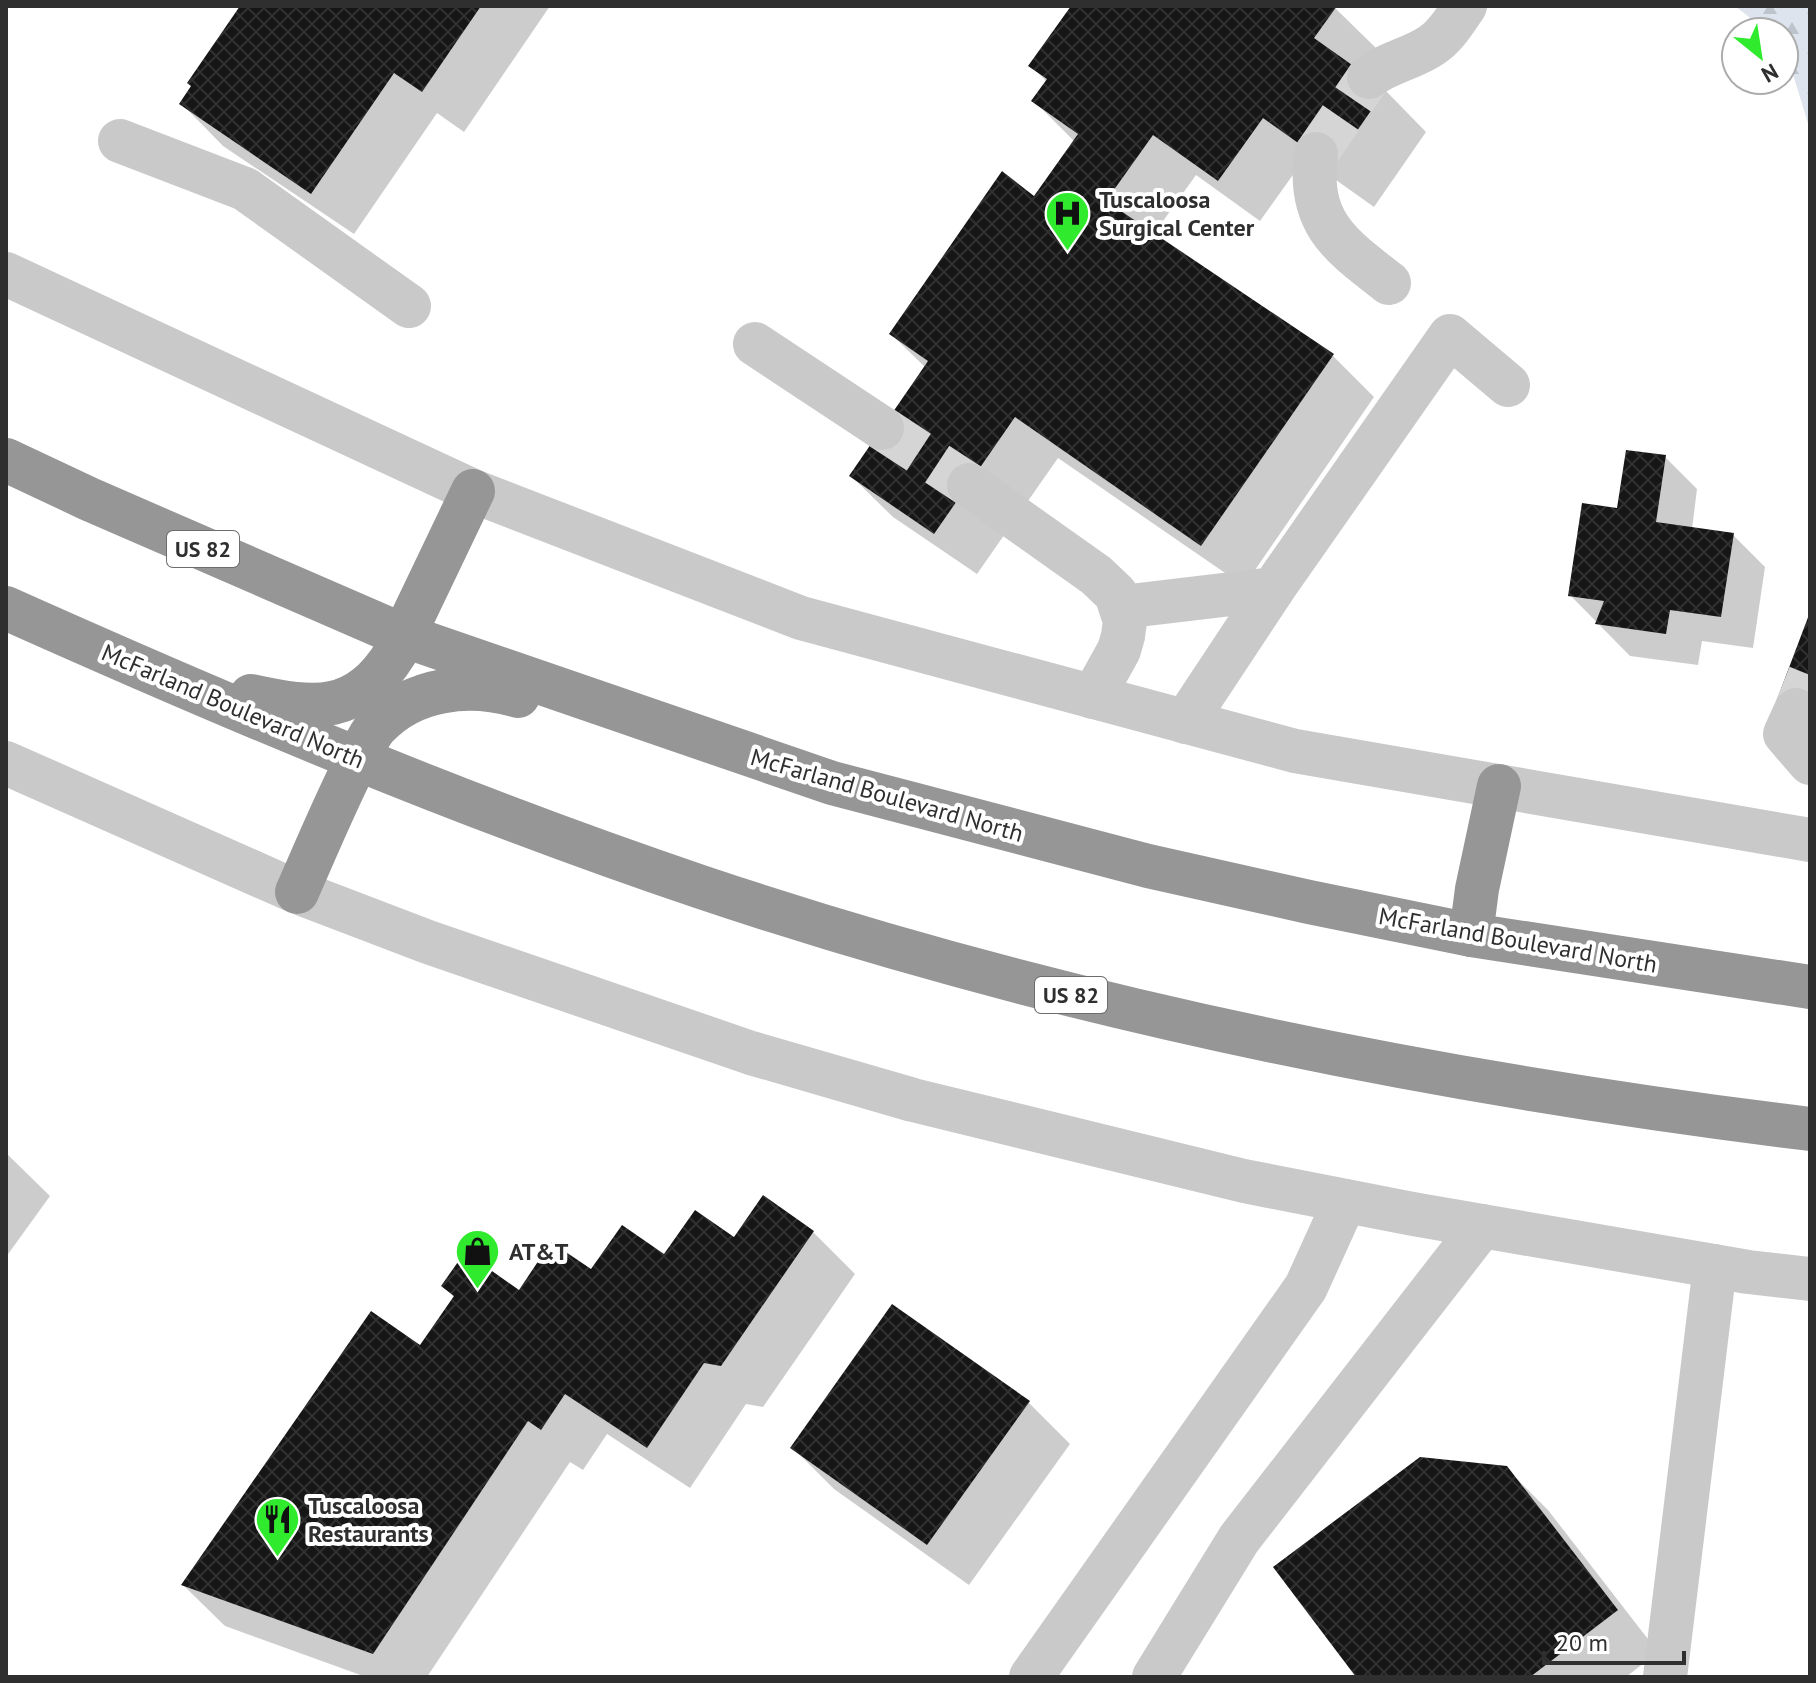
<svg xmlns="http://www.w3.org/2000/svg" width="1816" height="1683" viewBox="0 0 1816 1683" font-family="'PT Sans',sans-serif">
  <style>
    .forest { fill: url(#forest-firs) }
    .shadow { fill: #0003 }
    .building { fill: url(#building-cross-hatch) }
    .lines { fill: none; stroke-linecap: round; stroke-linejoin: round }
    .minor-tunnel { stroke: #d5d5d5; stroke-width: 44; stroke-dasharray: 44 22; stroke-linecap: butt }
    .minor { stroke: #c9c9c9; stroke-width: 44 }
    .highway { stroke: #969696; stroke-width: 44 }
    .labels { text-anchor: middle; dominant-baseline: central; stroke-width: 8; stroke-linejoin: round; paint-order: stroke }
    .shield { fill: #fff; stroke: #6d6d6d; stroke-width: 2 }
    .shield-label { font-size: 22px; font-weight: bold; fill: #2f2f2f }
    .poi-label { font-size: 24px; font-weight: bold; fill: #2f2f2f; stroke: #fff; text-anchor: start }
    .street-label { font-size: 24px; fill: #2f2f2f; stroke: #fff }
  </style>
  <defs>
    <pattern id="forest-firs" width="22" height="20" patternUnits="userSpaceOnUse" patternTransform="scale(2)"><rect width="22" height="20" fill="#dde4ed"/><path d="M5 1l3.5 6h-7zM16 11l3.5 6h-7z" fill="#bec4cc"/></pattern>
    <pattern id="building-cross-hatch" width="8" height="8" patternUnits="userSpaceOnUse" patternTransform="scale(2)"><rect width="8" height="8" fill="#161616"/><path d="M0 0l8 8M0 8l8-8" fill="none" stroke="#303030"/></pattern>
  </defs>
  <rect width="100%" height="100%" fill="#fff"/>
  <polygon class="forest" points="1735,6 1810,6 1810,130 1784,45 1784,32 1768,32"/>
  <g class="shadow">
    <polygon points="243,6 550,6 464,132 437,113 354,234 223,146 182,104"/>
    <polygon points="1073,6 1333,6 1377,49 1385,90 1426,132 1374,207 1305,158 1260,221 1196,175 1153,235 1333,356 1374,397 1244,586 1058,458 977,574 893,517 851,476 926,368 891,334 1035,199 1075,142 1034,101 1047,82 1031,66"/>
    <polygon points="1665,457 1697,489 1692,529 1733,535 1765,567 1753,648 1702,641 1698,665 1630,656 1570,595 1619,510"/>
    <polygon points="6,1153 50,1196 6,1257"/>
    <polygon points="763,1198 813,1232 855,1274 763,1407 746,1404 690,1488 607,1434 583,1470 570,1462 427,1677 366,1677 225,1626 183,1585 420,1348 455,1298 443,1286 519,1293 592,1272 735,1240"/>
    <polygon points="1029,1403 1070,1444 969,1585 834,1489 792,1447"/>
    <polygon points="1506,1468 1548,1510 1658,1652 1626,1677 1359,1677"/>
  </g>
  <g class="building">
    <polygon points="240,6 481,6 422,92 394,73 311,194 179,104 191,86 187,83"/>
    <polygon points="1071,6 1337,6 1314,38 1386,89 1332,167 1263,118 1218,181 1153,135 1106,201 1334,354 1201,546 1015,417 934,534 849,476 928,361 889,334 1002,171 1034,196 1078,134 1031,101 1047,79 1028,66"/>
    <polygon points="1626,450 1666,455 1656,522 1734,533 1721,617 1670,610 1666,634 1595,624 1604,601 1568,596 1582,503 1617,508"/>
    <polygon points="1810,612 1810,715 1776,702"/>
    <polygon points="763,1195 814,1231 721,1366 704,1363 647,1448 565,1394 541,1430 528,1421 373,1654 181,1585 371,1311 420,1345 454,1296 441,1286 465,1252 519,1290 551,1242 591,1269 622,1225 664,1254 695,1210 734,1237"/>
    <polygon points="892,1304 1030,1401 927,1545 790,1448"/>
    <polygon points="1420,1457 1507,1466 1618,1610 1530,1677 1356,1677 1273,1567"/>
  </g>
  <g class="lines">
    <g class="minor-tunnel">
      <polyline points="1316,154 1369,77"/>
      <polyline points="882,428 969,485"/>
      <polyline points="1796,710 1810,675"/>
    </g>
    <g class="minor">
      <path d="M1369 77C1388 62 1412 59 1432 45 1446 36 1455 20 1465 6"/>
      <polyline points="120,141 245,189 409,306"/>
      <path d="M1316 154C1307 223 1340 245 1389 283"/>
      <polyline points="6,274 473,491 801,618 1295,751 1810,840"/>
      <polyline points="755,344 882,428"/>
      <polyline points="969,485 1096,575 1116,594 1125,621 1123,636 1119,650 1093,697"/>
      <polyline points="1122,607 1273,589"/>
      <polyline points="1796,710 1785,734 1810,763"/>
      <polyline points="1185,722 1273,589 1450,336 1508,385"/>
      <polyline points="6,763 297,892 428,942 751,1053 913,1100 1244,1181 1413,1214 1748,1272 1810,1279"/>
      <polyline points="1031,1677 1306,1287 1345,1201"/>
      <polyline points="1154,1677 1239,1539 1482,1226"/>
      <polyline points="1665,1677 1715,1266"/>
    </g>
    <g class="highway">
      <polyline points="6,460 89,499 402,635 832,783 1148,866 1309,902 1471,935 1810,987"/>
      <path d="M6 608C234 710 464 807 701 887 1061 1008 1433 1083 1810 1129"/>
      <path d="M251 696C315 710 357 715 396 652L473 491"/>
      <path d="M297 892C316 849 334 806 355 764 362 752 368 736 376 727 413 687 470 682 518 696"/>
      <polyline points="1471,935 1477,889 1499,786"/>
    </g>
  </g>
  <defs>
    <symbol id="hospital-pin" viewBox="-11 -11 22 30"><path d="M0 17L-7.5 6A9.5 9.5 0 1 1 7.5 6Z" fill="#2fea2d" stroke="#fff"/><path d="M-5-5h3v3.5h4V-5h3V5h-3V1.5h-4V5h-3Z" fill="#111"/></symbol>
    <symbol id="shop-pin" viewBox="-11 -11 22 30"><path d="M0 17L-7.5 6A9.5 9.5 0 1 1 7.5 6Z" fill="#2fea2d" stroke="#fff"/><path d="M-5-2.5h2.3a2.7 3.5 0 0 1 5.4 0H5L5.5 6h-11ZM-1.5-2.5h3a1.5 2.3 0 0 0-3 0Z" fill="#111"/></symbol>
    <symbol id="restaurant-pin" viewBox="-11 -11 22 30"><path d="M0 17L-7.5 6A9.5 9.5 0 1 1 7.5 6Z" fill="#2fea2d" stroke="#fff"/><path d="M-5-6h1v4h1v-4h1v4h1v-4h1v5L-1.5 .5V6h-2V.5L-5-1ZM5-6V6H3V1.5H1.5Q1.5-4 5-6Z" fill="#111"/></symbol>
  </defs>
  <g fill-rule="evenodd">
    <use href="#hospital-pin" x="1042" y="188" width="51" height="69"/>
    <use href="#shop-pin" x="452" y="1226" width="51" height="69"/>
    <use href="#restaurant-pin" x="252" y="1494" width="51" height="69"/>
  </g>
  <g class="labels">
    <g class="shield">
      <rect x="167" y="531" width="72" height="36" rx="6"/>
      <rect x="1035" y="977" width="72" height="36" rx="6"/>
    </g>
    <g class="shield-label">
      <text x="203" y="549">US 82</text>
      <text x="1071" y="995">US 82</text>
    </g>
    <g class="poi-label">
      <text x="1099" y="199">Tuscaloosa<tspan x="1099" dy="28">Surgical Center</tspan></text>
      <text x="509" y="1251">AT&amp;T</text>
      <text x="308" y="1505">Tuscaloosa<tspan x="308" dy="28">Restaurants</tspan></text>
    </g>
    <g class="street-label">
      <text transform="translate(233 706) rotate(23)">McFarland Boulevard North</text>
      <text transform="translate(887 795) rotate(16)">McFarland Boulevard North</text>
      <text transform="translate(1518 940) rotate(10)">McFarland Boulevard North</text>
    </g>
  </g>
  <rect width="1816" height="1683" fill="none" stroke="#2f2f2f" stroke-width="16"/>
  <g transform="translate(1760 56) rotate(150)"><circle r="38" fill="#ffffff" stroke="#acacac" stroke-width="2"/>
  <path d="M0-6L14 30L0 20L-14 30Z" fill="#2fea2d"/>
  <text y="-12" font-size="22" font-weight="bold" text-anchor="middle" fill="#2f2f2f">N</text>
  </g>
  <path d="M1544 1651v12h140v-12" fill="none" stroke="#2f2f2f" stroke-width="4"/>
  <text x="1556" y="1651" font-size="24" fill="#2f2f2f" stroke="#ffffff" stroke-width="6" paint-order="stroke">20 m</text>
</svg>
